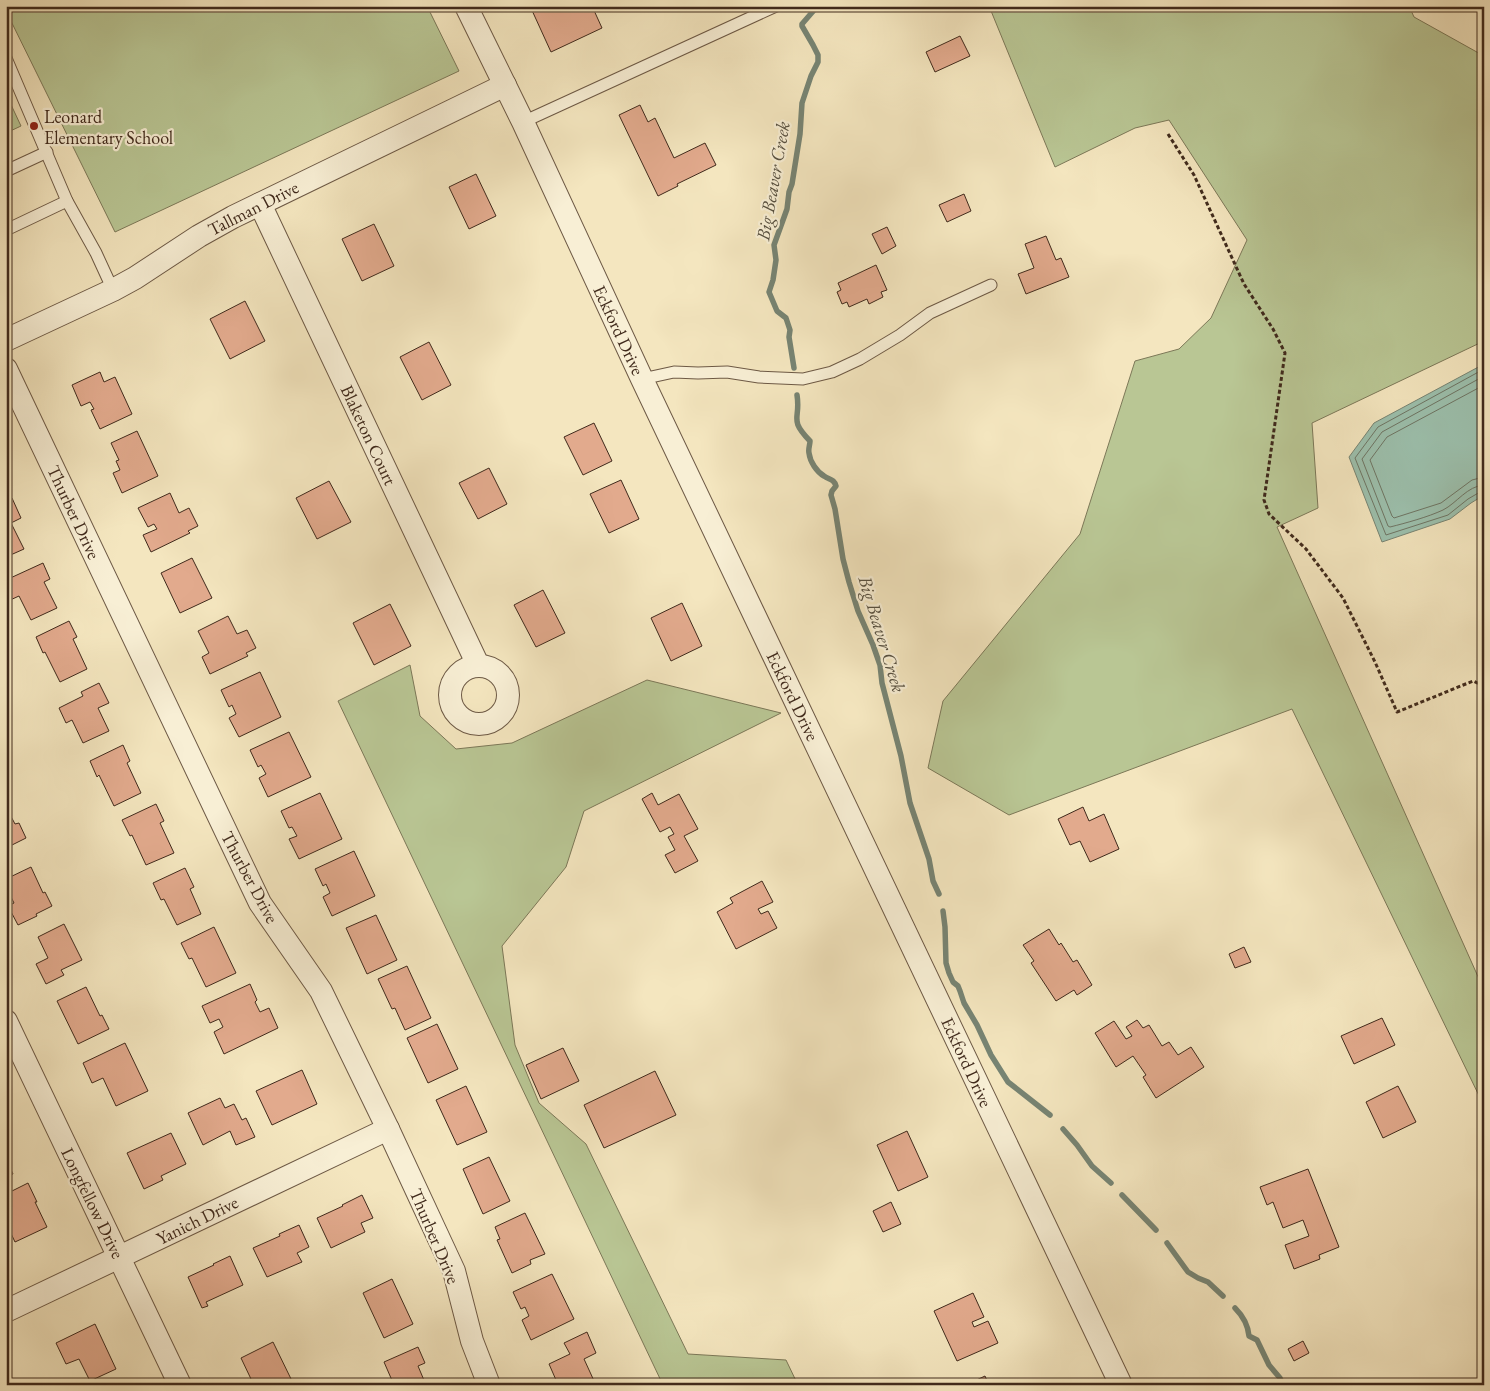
<svg xmlns="http://www.w3.org/2000/svg" width="1490" height="1391" viewBox="0 0 1490 1391" font-family="'EB Garamond',serif">
  <style>
    .green { fill: #b9c694; stroke: #7c7858 }
    .water { fill: #9cc0ad; stroke: #778473 }
    .lines { fill: none; stroke-linecap: round; stroke-linejoin: round }
    .shore { stroke: #6e7564; stroke-width: 1 }
    .stream { stroke: #778473; stroke-width: 5.5 }
    .building { fill: #e2aa8d; stroke: #402a1c }
    .service-casing { stroke: #6d5945; stroke-width: 13 }
    .minor-casing { stroke: #6d5945; stroke-width: 24 }
    .path { stroke: #402a1c; stroke-width: 3; stroke-dasharray: 4 2.5; stroke-linecap: butt }
    .service { stroke: #f8efd5; stroke-width: 11 }
    .minor { stroke: #f8efd5; stroke-width: 22 }
    .poi-dot { fill: #8f2418; stroke: #f8efd5; stroke-width: 2 }
    .labels { text-anchor: middle; dominant-baseline: central; stroke-width: 4.5; stroke-linejoin: round; paint-order: stroke }
    .poi-label { font-size: 18px; fill: #402a1c; stroke: #f8efd5; text-anchor: start }
    .street-label { font-size: 18px; fill: #402a1c; stroke: #f8efd5 }
    .water-label { font-size: 19px; font-style: italic; fill: #575040; stroke: #f8efd5 }
  </style>
  <rect width="100%" height="100%" fill="#f4e6bf"/>
  <filter id="stains"><feTurbulence type="fractalNoise" baseFrequency=".004" numOctaves="4"/><feColorMatrix values="0 0 0 0 .2 0 0 0 0 .09 0 0 0 0 .02 0 0 0 .5 -.17"/></filter>
  <radialGradient id="worn" r=".72"><stop offset=".6" stop-color="#630" stop-opacity="0"/><stop offset="1" stop-color="#630" stop-opacity=".3"/></radialGradient>
  <g class="green">
    <polygon points="6,6 427,6 459,71 115,232 6,11"/>
    <polygon points="989,6 1409,6 1414,17 1484,56 1484,341 1312,423 1318,508 1277,527 1484,990 1484,1106 1292,709 1009,815 928,768 943,701 1080,534 1135,361 1179,349 1211,318 1247,240 1169,120 1135,128 1055,167"/>
    <polygon points="6,94 21,126 6,133"/>
    <polygon points="410,665 420,716 456,749 512,743 647,680 781,713 584,811 566,867 502,946 515,1045 539,1103 586,1144 688,1354 786,1360 798,1385 663,1385 338,701"/>
  </g>
  <polygon class="water" points="1484,364 1484,495 1471,503 1450,519 1382,542 1349,457 1374,423"/>
  <g class="lines">
    <g class="shore">
      <polyline points="1484,369 1378,427 1355,458 1386,535 1448,515 1468,499 1480,492 1484,491"/>
      <path d="M1484 376 1382 432 1362 459 1388 526 1390 527C1406 523 1428 517 1443 510 1457 503 1467 486 1484 485"/>
      <polyline points="1484,385 1387,437 1370,460 1392,516 1394,518 1441,503 1472,480 1484,477"/>
    </g>
    <g class="stream">
      <polyline points="794,368 789,337 790,330 786,318 777,311 769,292 773,280 776,260 774,245 787,209 789,192 792,184 800,134 802,103 811,76 818,62 818,55 813,45 802,26 802,24 815,9 820,6"/>
      <path d="M797 395C801 420 788 418 810 441 810 445 808 449 809 453 810 462 817 472 824 476 830 480 834 479 836 486L832 491 831 495 835 509 843 559 849 582 858 611 873 645 880 665 882 683 901 756 910 803 929 859 933 881 939 894"/>
      <polyline points="943,911 945,927 946,963 949,973 953,982 958,986 960,991 964,1003 977,1025 991,1055 1008,1082 1050,1115"/>
      <polyline points="1063,1129 1077,1145 1092,1166 1111,1183"/>
      <polyline points="1122,1195 1156,1230"/>
      <polyline points="1167,1243 1188,1272 1198,1278 1208,1282 1223,1296"/>
      <path d="M1235 1308C1243 1316 1248 1325 1249 1336L1257 1340 1269 1365 1280 1378 1283 1385"/>
    </g>
  </g>
  <g class="building">
    <polygon points="530,6 556,6 556,8 559,6 592,6 602,28 551,52"/>
    <polygon points="960,36 970,56 935,72 926,52"/>
    <polygon points="640,105 648,122 655,118 674,158 705,143 716,165 677,184 678,186 658,196 619,115"/>
    <polygon points="476,174 496,216 469,229 449,187"/>
    <polygon points="964,194 971,211 947,222 939,205"/>
    <polygon points="374,224 394,266 362,281 342,239"/>
    <polygon points="887,227 896,246 882,254 872,234"/>
    <polygon points="1046,236 1056,260 1061,258 1069,277 1026,294 1018,274 1034,268 1025,244"/>
    <polygon points="876,265 887,290 881,292 883,297 869,304 867,299 849,307 847,302 842,304 837,292 841,290 838,283"/>
    <polygon points="245,301 265,341 230,359 210,319"/>
    <polygon points="429,342 451,385 422,400 400,357"/>
    <polygon points="100,372 104,382 115,377 132,414 100,429 91,410 94,409 90,402 81,406 72,385"/>
    <polygon points="594,423 612,461 583,475 564,437"/>
    <polygon points="137,431 158,476 122,493 113,473 120,470 116,461 119,460 111,443"/>
    <polygon points="489,468 507,504 478,519 459,483"/>
    <polygon points="621,480 639,519 609,533 590,494"/>
    <polygon points="329,481 351,522 317,539 296,498"/>
    <polygon points="170,493 179,513 189,508 198,526 188,531 190,533 151,552 143,535 157,529 154,524 148,527 138,508"/>
    <polygon points="12,498 21,518 11,523 24,549 6,557 6,501"/>
    <polygon points="192,558 212,598 180,613 161,573"/>
    <polygon points="43,563 50,579 44,582 57,608 31,620 19,596 8,601 6,600 6,580"/>
    <polygon points="543,590 565,633 536,647 514,605"/>
    <polygon points="682,603 702,646 671,661 651,618"/>
    <polygon points="390,604 411,646 374,665 353,623"/>
    <polygon points="228,616 237,634 247,630 256,648 246,653 248,656 210,674 202,657 209,653 198,631"/>
    <polygon points="69,621 77,637 73,639 87,669 60,682 45,652 43,653 36,637"/>
    <polygon points="260,672 281,717 239,737 229,718 236,714 232,705 229,707 221,690"/>
    <polygon points="99,683 109,703 98,708 109,731 83,743 72,720 66,723 59,708 83,696 81,692"/>
    <polygon points="289,732 311,777 268,797 259,778 266,774 261,765 258,767 250,750"/>
    <polygon points="123,745 130,761 127,763 141,793 114,806 99,775 97,777 90,761"/>
    <polygon points="320,793 342,839 299,859 289,839 297,836 292,827 289,828 281,811"/>
    <polygon points="652,793 658,805 679,794 698,829 684,836 698,861 675,873 665,855 675,850 668,837 674,834 670,827 660,832 642,799"/>
    <polygon points="156,804 164,821 160,823 174,853 146,865 132,835 130,836 122,820"/>
    <polygon points="6,807 15,824 19,823 26,838 6,848"/>
    <polygon points="1083,807 1089,821 1104,814 1119,849 1090,862 1080,841 1070,845 1058,819"/>
    <polygon points="354,851 375,896 332,916 323,897 330,893 326,884 323,886 315,869"/>
    <polygon points="31,867 43,893 45,892 52,906 36,914 37,916 18,925 8,906 14,903 6,887 6,879"/>
    <polygon points="185,868 194,887 190,889 201,914 177,925 164,899 161,900 153,883"/>
    <polygon points="762,881 773,902 758,909 761,914 768,911 777,928 736,949 717,912 733,903 730,898"/>
    <polygon points="376,915 397,960 367,974 346,928"/>
    <polygon points="64,924 82,960 61,970 64,975 46,984 36,964 48,958 38,937"/>
    <polygon points="214,927 236,973 206,987 192,958 189,959 181,943"/>
    <polygon points="1049,929 1059,945 1061,943 1073,962 1077,960 1092,985 1077,995 1074,990 1056,1001 1031,963 1034,961 1023,945"/>
    <polygon points="1244,947 1251,962 1235,968 1229,954"/>
    <polygon points="407,966 431,1018 405,1030 395,1008 392,1009 378,979"/>
    <polygon points="250,984 257,1000 255,1002 260,1012 269,1008 278,1028 224,1054 214,1032 223,1027 219,1019 210,1023 202,1006"/>
    <polygon points="86,987 100,1016 102,1015 109,1029 78,1044 57,1001"/>
    <polygon points="1382,1018 1395,1045 1354,1064 1341,1036"/>
    <polygon points="1137,1020 1143,1028 1149,1025 1162,1046 1169,1042 1178,1055 1191,1047 1204,1067 1156,1098 1143,1077 1146,1075 1133,1056 1116,1067 1095,1033 1114,1021 1126,1039 1132,1036 1126,1027"/>
    <polygon points="437,1024 458,1069 428,1083 407,1038"/>
    <polygon points="125,1043 148,1091 116,1106 103,1078 92,1083 83,1063"/>
    <polygon points="563,1048 579,1081 541,1099 526,1065"/>
    <polygon points="302,1070 317,1104 272,1125 256,1091"/>
    <polygon points="655,1071 676,1115 604,1148 584,1105"/>
    <polygon points="466,1086 487,1132 457,1145 436,1100"/>
    <polygon points="1398,1086 1416,1122 1383,1138 1366,1102"/>
    <polygon points="220,1098 225,1108 234,1104 242,1120 246,1118 255,1137 236,1145 230,1131 203,1145 188,1113"/>
    <polygon points="907,1131 928,1177 898,1191 877,1145"/>
    <polygon points="171,1133 186,1164 161,1176 163,1180 144,1189 127,1153"/>
    <polygon points="489,1157 510,1201 483,1214 463,1169"/>
    <polygon points="6,1159 13,1174 6,1177"/>
    <polygon points="1308,1169 1339,1247 1319,1255 1320,1259 1294,1269 1285,1245 1309,1236 1303,1220 1283,1228 1273,1202 1267,1205 1260,1187"/>
    <polygon points="28,1183 37,1202 35,1202 47,1227 15,1242 6,1223 6,1194"/>
    <polygon points="362,1195 373,1218 361,1223 365,1232 331,1248 317,1218 343,1206 342,1205"/>
    <polygon points="891,1202 901,1224 883,1232 873,1211"/>
    <polygon points="525,1213 545,1254 530,1260 531,1264 512,1273 497,1240 500,1239 495,1227"/>
    <polygon points="299,1225 309,1247 297,1253 302,1262 267,1277 253,1248 280,1236 279,1234"/>
    <polygon points="230,1256 243,1285 206,1302 208,1306 202,1308 188,1277 214,1265 213,1264"/>
    <polygon points="552,1274 574,1319 531,1340 522,1320 529,1316 525,1307 521,1309 513,1292"/>
    <polygon points="392,1279 413,1324 384,1338 363,1293"/>
    <polygon points="973,1293 984,1317 972,1322 974,1327 988,1321 998,1343 957,1361 934,1311"/>
    <polygon points="95,1324 116,1369 90,1381 79,1359 66,1364 56,1343"/>
    <polygon points="587,1332 596,1353 584,1359 595,1383 592,1385 546,1385 556,1380 549,1364 570,1354 564,1343"/>
    <polygon points="1303,1341 1309,1353 1294,1361 1288,1349"/>
    <polygon points="273,1342 293,1383 289,1385 240,1385 251,1379 241,1358"/>
    <polygon points="418,1347 425,1363 418,1366 426,1385 394,1385 384,1362"/>
    <polygon points="985,1376 989,1385 966,1385"/>
  </g>
  <g class="lines">
    <defs>
      <g id="service">
        <polyline points="6,58 67,201 96,253 113,290"/>
        <polyline points="523,122 776,6"/>
        <polyline points="6,171 47,152"/>
        <polyline points="6,230 67,201"/>
        <polyline points="642,379 674,372 698,373 727,372 759,377 803,379 832,372 860,359 900,335 930,313 991,285"/>
      </g>
      <g id="minor">
        <polyline points="466,6 523,122 642,379 1121,1385"/>
        <polyline points="260,204 478,665"/>
        <polyline points="6,340 113,290 135,278 199,236 233,217 505,85"/>
        <polyline points="6,369 260,903 321,991 388,1129 454,1271 472,1341 489,1385"/>
        <circle cx="479" cy="695" r="29"/>
        <polyline points="6,1021 180,1385"/>
        <polyline points="6,1311 388,1129"/>
      </g>
    </defs>
    <use href="#service" class="service-casing"/>
    <use href="#minor" class="minor-casing"/>
    <polyline class="path" points="1168,134 1194,175 1244,284 1273,329 1285,353 1264,500 1269,514 1306,549 1343,598 1375,662 1397,712 1473,681 1484,686"/>
    <use href="#service" class="service"/>
    <use href="#minor" class="minor"/>
  </g>
  <circle class="poi-dot" cx="34" cy="126" r="5"/>
  <g class="labels">
    <g class="poi-label">
      <text x="44" y="116">Leonard<tspan x="44" dy="21">Elementary School</tspan></text>
    </g>
    <g class="street-label">
      <text transform="translate(253 208) rotate(-27)">Tallman Drive</text>
      <text transform="translate(619 330) rotate(65)">Eckford Drive</text>
      <text transform="translate(369 435) rotate(65)">Blaketon Court</text>
      <text transform="translate(74 512) rotate(65)">Thurber Drive</text>
      <text transform="translate(793 696) rotate(64)">Eckford Drive</text>
      <text transform="translate(250 877) rotate(62)">Thurber Drive</text>
      <text transform="translate(967 1062) rotate(65)">Eckford Drive</text>
      <text transform="translate(93 1203) rotate(64)">Longfellow Drive</text>
      <text transform="translate(197 1220) rotate(-26)">Yanich Drive</text>
      <text transform="translate(435 1236) rotate(67)">Thurber Drive</text>
    </g>
    <g class="water-label">
      <text transform="translate(773 181) rotate(-80)">Big Beaver Creek</text>
      <text transform="translate(882 634) rotate(73)">Big Beaver Creek</text>
    </g>
  </g>
  <rect width="1490" height="1391" fill="none" stroke="#f4e6bf" stroke-width="25"/>
  <rect x="8" y="8" width="1475" height="1376" fill="none" stroke="#402a1c" stroke-width="2.5"/>
  <rect x="12" y="12" width="1465" height="1366" fill="none" stroke="#402a1c"/>
  <rect width="100%" height="100%" filter="url(#stains)"/>
  <rect width="100%" height="100%" fill="url(#worn)"/>
</svg>
